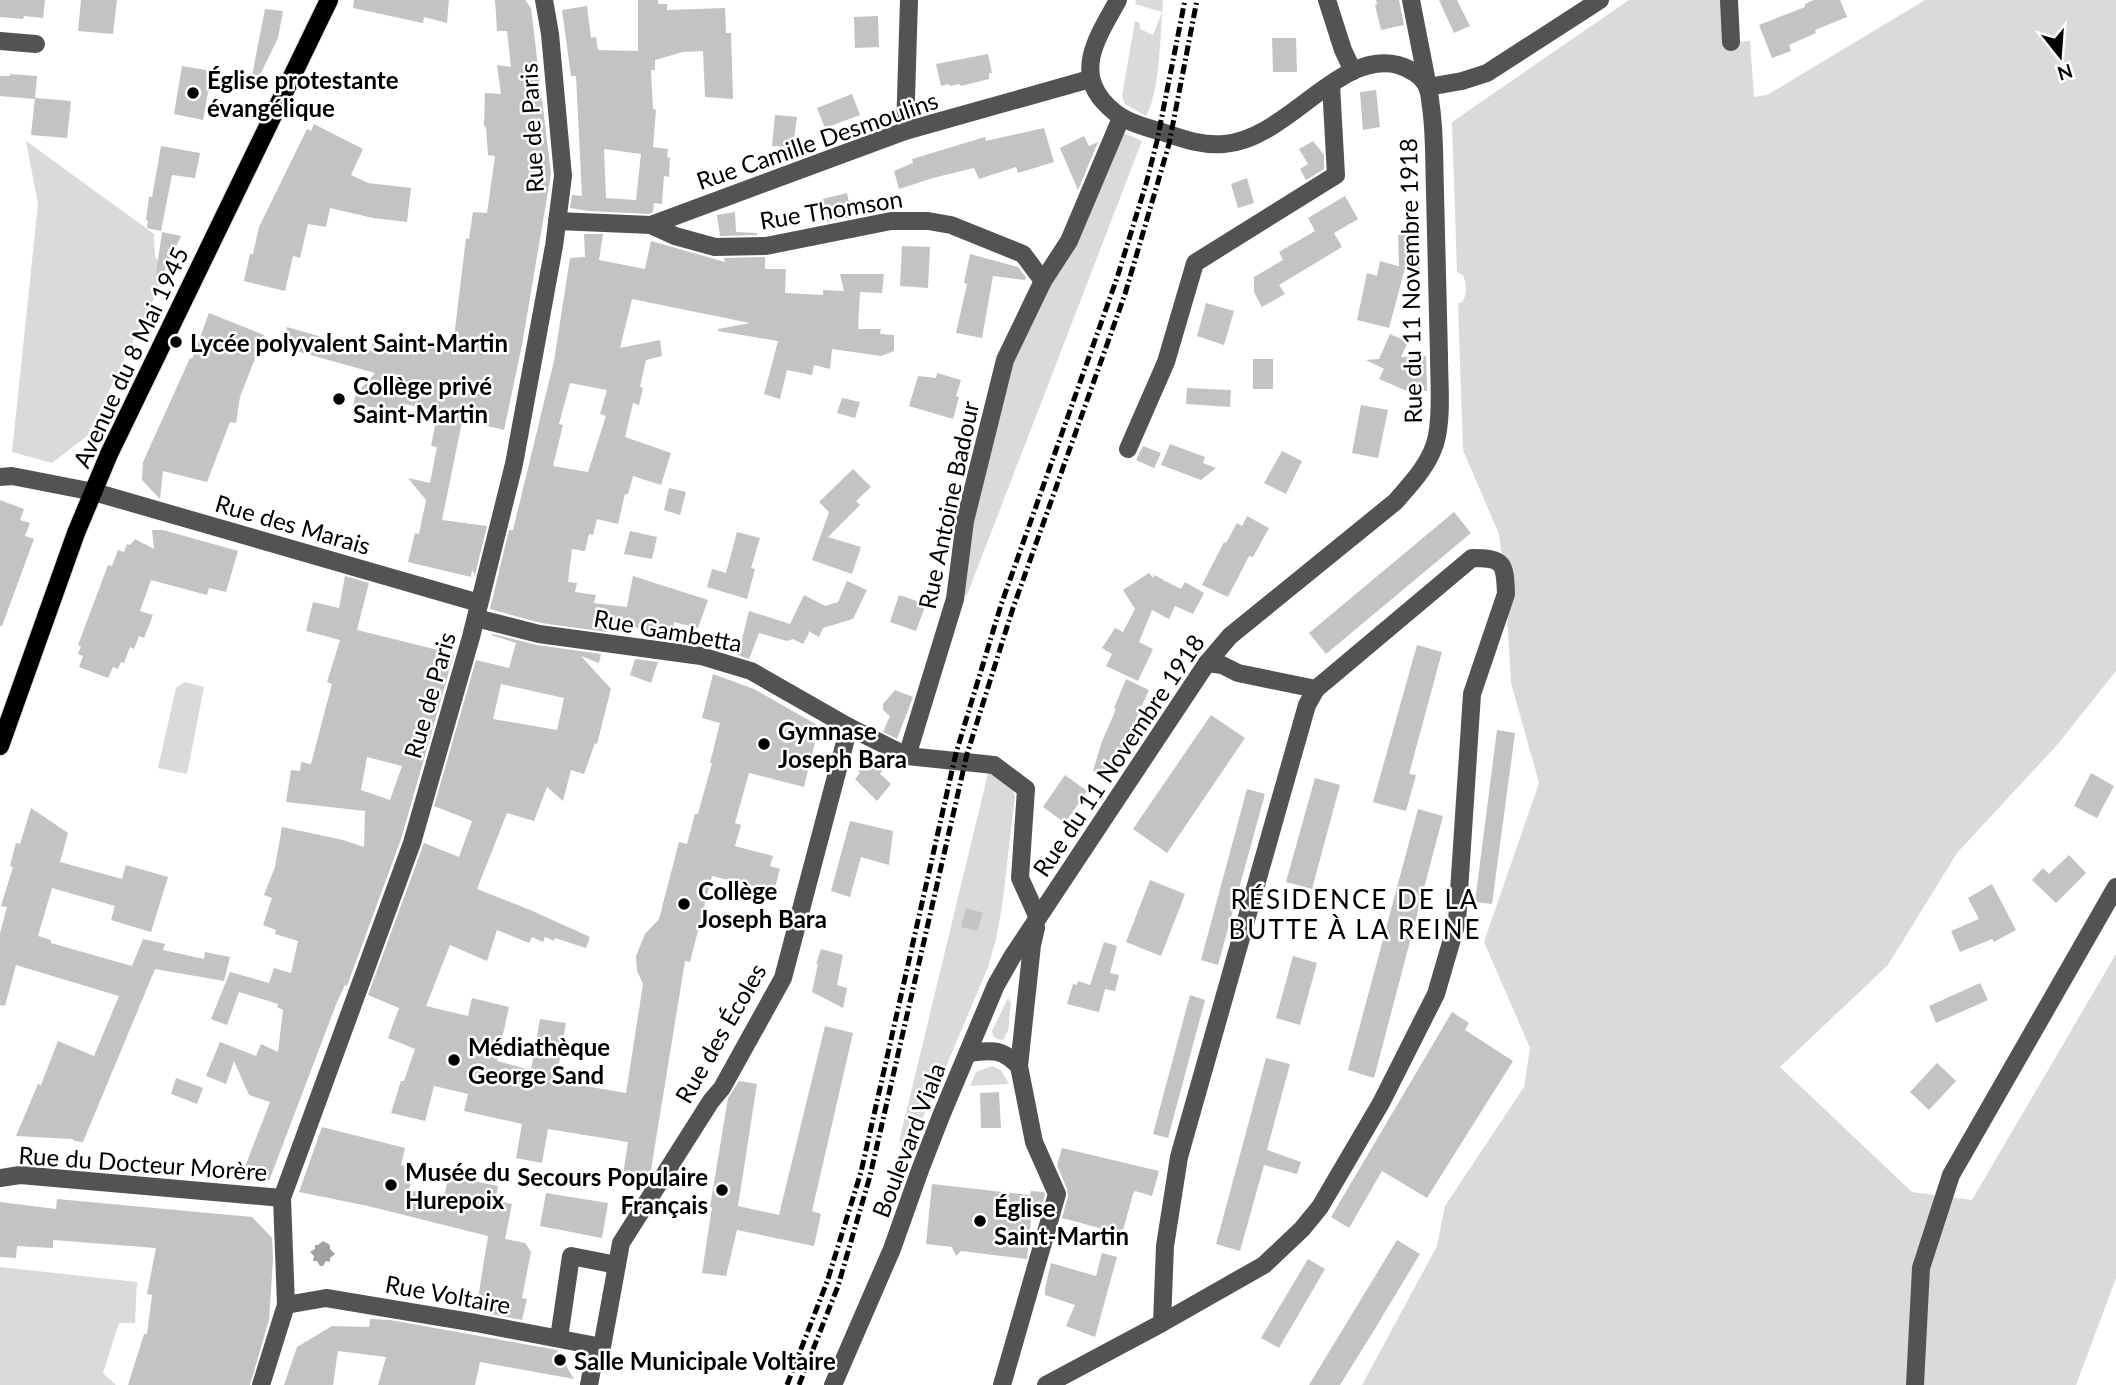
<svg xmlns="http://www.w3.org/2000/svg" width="2116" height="1385" viewBox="0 0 2116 1385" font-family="Lato,sans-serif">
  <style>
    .green { fill: #dadada }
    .water { fill: #a1a1a1 }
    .building { fill: #c3c3c3; fill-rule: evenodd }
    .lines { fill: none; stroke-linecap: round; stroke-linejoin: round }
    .major-casing { stroke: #dbdbdb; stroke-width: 20 }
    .minor { stroke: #535353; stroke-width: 18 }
    .major { stroke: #000; stroke-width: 18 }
    .rail { stroke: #000; stroke-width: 5; stroke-dasharray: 10 3.5 2 3.5; stroke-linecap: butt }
    .poi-dot { fill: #000; stroke: #fff; stroke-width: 2.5 }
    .labels { text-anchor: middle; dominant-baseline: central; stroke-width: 5; stroke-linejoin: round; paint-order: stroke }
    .poi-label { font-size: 24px; font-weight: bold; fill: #000; stroke: #fff; text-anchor: start }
    .street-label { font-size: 24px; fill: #000; stroke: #fff }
    .neighbourhood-label { font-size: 26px; letter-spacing: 2px; fill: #000; stroke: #fff }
  </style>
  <rect width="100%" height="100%" fill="#fff"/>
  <g class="green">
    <path d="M1136 0H1163C1160 31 1161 90 1146 116L1125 104 1122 96 1135 21 1140 23V29L1153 35 1162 12 1135 4Z"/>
    <path d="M1629 0H1723L1724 43 1750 41 1754 97 1767 95 1925 0H2116V671L2057 745 1957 853 1888 965 1780 1067 1912 1192 1972 1200 2116 954V1278L2076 1385H1362L1437 1246 1445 1206 1524 1087 1530 1048 1484 942 1539 783 1511 683 1505 579 1499 534 1463 450 1458 303H1461C1468 295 1467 285 1463 275L1457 272 1452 122Z"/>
    <polygon points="1124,133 1142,141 967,595 960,598 969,525 1012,359 1048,288 1084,228 1106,173"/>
    <polygon points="26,141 154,234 155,257 167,271 87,436 52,463 12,452 38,204"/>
    <polygon points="185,682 204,687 187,774 158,768 176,688"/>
    <polygon points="989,769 1012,787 1015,796 1002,907 996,939 988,967 940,1081 911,1142 899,1142"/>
    <polygon points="1008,998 1011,1003 1008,1031 1003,1040 997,1039 993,1036 992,1031"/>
    <polygon points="992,1066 1001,1070 1009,1084 970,1086 976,1072"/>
    <polygon points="0,1267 137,1282 135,1323 119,1323 103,1373 116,1385 0,1385"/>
  </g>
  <polygon class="water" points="323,1241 330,1245 330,1249 335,1254 330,1258 330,1262 326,1261 323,1266 320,1266 317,1261 313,1261 314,1256 310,1252 315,1249 315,1245 318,1245"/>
  <g class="building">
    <polygon points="0,0 45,0 43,18 24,16 23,19 0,17"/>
    <polygon points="81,0 117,0 113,34 78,31"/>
    <polygon points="354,0 449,0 447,23 424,17 423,23 353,8"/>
    <polygon points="495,0 525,0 531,8 551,174 522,345 504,430 468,421 462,422 442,520 487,526 475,575 472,570 471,577 408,562 415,533 419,534 426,500 408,478 430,483 437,447 431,446 438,411 404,404 403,409 353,406 356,394 375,373 282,347 287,327 370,351 374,340 396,345 398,336 453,346 466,238 469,239 473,212 487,213 495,156 488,155 486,128 484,125 485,93 501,94 497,65 511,67 507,31 497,31"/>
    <path d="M638 0H658V4H667V10L725 8 726 33H731L733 99 705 97 703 51 683 52 655 60V70H651L653 109 656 110 653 147 668 149 667 157 670 158 669 177 664 176 662 204 654 203 653 212 649 214 589 211 570 208 572 195 582 196 576 76H571L562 10 587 6 591 38 596 37 598 50 638 51ZM604 149 641 154 636 200 606 198Z"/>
    <polygon points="1376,0 1399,0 1404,25 1381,30 1375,5 1377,4"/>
    <polygon points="1439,0 1457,0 1470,26 1454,33"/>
    <polygon points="1814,0 1840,0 1847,17 1815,30 1816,33 1789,45 1791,51 1772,58 1759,25 1805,7 1805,4"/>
    <polygon points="265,9 283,11 278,38 256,83 251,81"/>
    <polygon points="878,16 879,47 855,48 854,17"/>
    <polygon points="1272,38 1296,38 1297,72 1273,72"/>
    <polygon points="988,54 992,73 989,73 989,79 961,86 959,84 950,86 948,84 941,86 936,64"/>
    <polygon points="182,66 212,71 203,120 174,114"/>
    <polygon points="10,74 37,76 35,99 0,96 0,76 10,76"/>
    <polygon points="1376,90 1380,127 1363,130 1360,92"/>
    <polygon points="852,94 860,115 825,128 817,108"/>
    <polygon points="35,98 71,101 67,138 31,135"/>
    <polygon points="775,115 797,117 793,147 772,146"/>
    <polygon points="314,124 363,149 351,175 368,183 411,188 407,222 373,218 330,208 326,227 308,224 300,258 293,256 285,291 244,281 250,254 253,254 259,227 307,129 311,131"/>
    <polygon points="1044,128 1054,162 1018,173 1016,167 979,179 974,168 933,178 899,189 894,171 913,163 912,159 985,137 986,141"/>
    <polygon points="1084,136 1089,146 1098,142 1078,190 1060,148"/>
    <polygon points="1313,141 1324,155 1324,169 1306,180 1300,169 1308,164 1299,149"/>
    <polygon points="161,146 200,153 195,178 172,175 161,231 147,228 148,221 146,220 149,197 152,197"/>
    <polygon points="1247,178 1254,203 1238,208 1231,184"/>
    <polygon points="847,193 852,217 827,222 823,199"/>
    <polygon points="1345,196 1358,219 1334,233 1342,247 1279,285 1285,294 1262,307 1254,292 1254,277 1283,260 1279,252 1315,231 1308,218"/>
    <polygon points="735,212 736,232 757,233 757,235 720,236 717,215"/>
    <polygon points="162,232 181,236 159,282 155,281"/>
    <path d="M584 234H603L599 260 645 269 651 241 725 262 724 258 765 257V269H786L785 293 823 295V290L844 291 840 274H884L882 293 860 292 858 329H881L880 334 894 335V351L881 356 832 349 830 369 814 365 812 375 787 370 780 399 764 394 778 341 718 331V329L750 323 632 299 620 348 660 340 662 356 646 360 640 387 643 388 639 405 633 403 625 437 671 453 661 485 633 476 628 494H625L618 524 597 519 593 535 589 534 585 551 572 549 568 582 577 583 575 592 596 595 594 603 627 607 633 576 708 600 698 628 674 622 671 640 643 637 646 629 608 624 607 632 541 623 490 609 509 530H513L554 361 570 258 585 257ZM570 383 607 390 600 414 606 416 588 472 553 466 563 425 559 424Z"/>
    <polygon points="1418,234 1420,272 1399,267 1398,235"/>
    <polygon points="902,246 930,247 928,288 900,286"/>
    <polygon points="970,254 1018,267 1026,277 1025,280 993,276 982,338 956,333 967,284 964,283"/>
    <polygon points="1380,261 1405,268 1389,328 1357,320 1367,273 1377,276"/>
    <polygon points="1206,303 1234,311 1224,345 1197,336"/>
    <polygon points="209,313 264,335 240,397 236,423 230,422 207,482 163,471 160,499 142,480 143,462 190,358 192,359"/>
    <polygon points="1390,334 1408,342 1401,357 1426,356 1427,391 1407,391 1379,379 1384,369 1366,360 1379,359"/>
    <rect x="1253" y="359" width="20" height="30"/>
    <polygon points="937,373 961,380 956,396 959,397 953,419 909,406 918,376 936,378"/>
    <polygon points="1187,388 1231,390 1230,407 1186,404"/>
    <polygon points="842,398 860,402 855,418 837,413"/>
    <polygon points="1361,405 1388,410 1378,458 1352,453"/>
    <polygon points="1170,444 1205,457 1203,463 1216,468 1201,480 1161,465"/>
    <polygon points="1143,446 1161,453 1154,468 1136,460"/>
    <polygon points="1282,451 1302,461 1286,494 1264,483"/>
    <polygon points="853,469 871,487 856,501 860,505 828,537 861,547 852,574 812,560 829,512 819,502"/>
    <polygon points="669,488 686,492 680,515 664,510"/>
    <polygon points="0,500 24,509 20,520 30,523 25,536 34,539 2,626 0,626"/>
    <polygon points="1454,512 1471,533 1326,654 1309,633"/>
    <polygon points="1247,516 1269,528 1253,557 1249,556 1228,597 1202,585 1224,542 1226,543 1237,523 1242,526"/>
    <polygon points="152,530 163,530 238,551 226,592 209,588 207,595 151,580 140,611 153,615 144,638 139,636 134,649 130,647 124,663 121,662 118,669 113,667 108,678 79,667 83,656 78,654 81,646 78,645 108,565 112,566 118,550 124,552 127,544 130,545 135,539 154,549"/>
    <polygon points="630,531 657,537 652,559 624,554"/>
    <polygon points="737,532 760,538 751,568 755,569 747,599 707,587 712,569 726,573"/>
    <polygon points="1149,573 1153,578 1154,575 1164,580 1163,582 1165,581 1181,589 1185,582 1204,593 1193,614 1175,606 1169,619 1152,610 1139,642 1153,649 1138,681 1106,666 1112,654 1102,648 1115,628 1123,632 1135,609 1123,590"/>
    <path d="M345 576 369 583 357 630 454 654 401 839 347 986 345 985 337 1002 269 1181 243 1172 270 1102 249 1095 234 1061 226 1084 206 1076 220 1042 256 1056 261 1044 278 1052 283 1010 277 1007 278 1004 239 992 227 1025 211 1019 230 972 269 983 274 968 291 973 298 941 275 934 276 930 263 925 272 898 264 895 275 867 282 827 343 840 364 847 365 811 286 802 291 770 300 771 301 762 311 764 332 684 327 682 340 640 306 631 313 602 339 608ZM367 757 402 766 390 800 361 790Z"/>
    <polygon points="847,581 867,590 853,619 823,628 819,637 808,631 809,633 803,644 793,639 787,641 759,633 749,659 738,655 749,611 790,624 804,595 825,606 838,602"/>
    <polygon points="899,595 926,604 916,631 890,622"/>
    <path d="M493 634 537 645 601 654 599 663 581 656 611 689 597 744 595 743 584 774 571 770 563 801 547 787 534 821 507 813 477 889 528 909 590 937 586 948 555 938 554 941 545 937 543 942 532 937 529 943 497 930 487 961 450 945 426 1006 468 1016 472 998 509 1007 497 1061 531 1070 540 1019 566 1023 556 1081 626 1093 643 984 637 971 636 956 645 934 659 919 679 842 687 844 695 814H698L712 763H710L720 723 702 718 713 674 754 689 819 726 804 787 749 773 735 823 741 825 735 846 773 856 770 866 780 869 774 891 712 876 690 962 685 961 650 1176 648 1179 623 1175 628 1142 548 1129 542 1163 516 1158 522 1124 464 1111 468 1094 434 1086 425 1121 391 1113 401 1081H404L415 1049 388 1038 399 1008 368 995 424 843 459 857 472 821 434 806 476 660 509 668 516 643 491 635ZM501 684 564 698 557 730 493 719Z"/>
    <polygon points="1417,645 1442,652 1409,774 1416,775 1406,811 1373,802"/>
    <polygon points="635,659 658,662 651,683 630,675"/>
    <polygon points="1126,679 1149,690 1108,780 1093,771 1101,744 1116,709 1114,708"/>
    <polygon points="895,690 913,697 897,739 883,732 890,716 883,710 883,704"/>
    <polygon points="1211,715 1245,738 1167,853 1133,829"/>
    <polygon points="1497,730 1515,733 1492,904 1475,902"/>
    <polygon points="875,753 889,760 880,774 891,784 877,801 855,779 860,773 858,771"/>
    <polygon points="2091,773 2114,786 2097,818 2074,806"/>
    <polygon points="1065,775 1087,791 1065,823 1043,807"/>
    <polygon points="1315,778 1340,785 1312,889 1286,882"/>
    <polygon points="1247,789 1265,794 1218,965 1201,960"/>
    <polygon points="31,808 68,833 60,862 122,879 126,865 168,877 151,932 111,920 115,906 52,888 38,936 51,940 51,943 132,966 143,939 165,944 163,950 204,959 205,952 230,957 224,981 155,969 83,1142 75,1141 72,1139 16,1136 38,1084 41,1085 58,1041 94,1056 119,996 16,965 5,1006 0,1005 0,933 7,907 1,906 13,867 10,866 16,843 20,844"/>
    <polygon points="1418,809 1443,816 1374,1078 1348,1070"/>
    <polygon points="850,821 893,831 889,865 861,857 850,897 831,891"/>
    <polygon points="2069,855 2086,873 2056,903 2032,880 2043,868 2049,874"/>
    <polygon points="1150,880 1185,894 1161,956 1126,942"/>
    <polygon points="1992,884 2016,930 1994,942 1992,939 1960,952 1951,931 1979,919 1968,898"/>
    <polygon points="966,908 983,913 977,931 961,927"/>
    <polygon points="1104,942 1117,946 1110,973 1119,975 1115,991 1105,989 1099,1012 1067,1004 1073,984 1077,985 1078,981 1090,985"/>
    <polygon points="821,949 843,955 837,985 847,988 843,1008 812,992 818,964 816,964"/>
    <polygon points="1293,956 1317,963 1300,1025 1276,1018"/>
    <polygon points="1980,983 1988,1000 1936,1023 1929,1006"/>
    <polygon points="1190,995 1205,1000 1168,1138 1153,1134"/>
    <polygon points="1452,1012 1469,1023 1465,1030 1513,1061 1427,1198 1382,1171 1349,1228 1331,1217"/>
    <polygon points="825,1026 853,1033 812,1211 821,1214 814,1246 737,1230 726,1276 702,1273 712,1207 710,1207 728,1098 739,1081 757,1084 738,1206 779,1215"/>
    <polygon points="1266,1058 1290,1064 1267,1150 1301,1162 1297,1174 1264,1165 1240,1251 1216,1244"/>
    <polygon points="1937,1063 1956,1081 1929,1110 1910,1092"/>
    <polygon points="176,1078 203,1088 197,1104 171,1094"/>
    <polygon points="999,1092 1001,1128 981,1128 980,1093"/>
    <polygon points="322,1127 405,1148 401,1165 414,1168 409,1190 443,1199 449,1176 498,1186 495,1200 512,1204 505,1239 525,1243 531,1252 522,1298 527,1299 522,1320 476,1311 488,1236 368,1206 299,1192"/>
    <polygon points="1062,1148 1159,1171 1152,1196 1135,1191 1133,1194 1122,1234 1062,1218 1068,1196 1067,1189 1057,1165"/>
    <polygon points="932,1184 1030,1195 1031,1191 1044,1192 1045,1195 1040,1212 1032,1210 1027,1259 961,1251 956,1256 952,1247 926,1244"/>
    <polygon points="546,1193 608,1203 602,1238 540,1226"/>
    <polygon points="57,1199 252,1217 272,1238 273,1260 269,1320 250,1385 128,1385 144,1334 147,1334 152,1295 147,1294 156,1248 53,1240 53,1248 17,1246 16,1258 0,1257 0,1202 56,1209"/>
    <polygon points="1397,1240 1420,1254 1373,1332 1340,1385 1309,1385"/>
    <polygon points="1102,1253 1117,1257 1095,1337 1066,1326 1075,1305 1045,1295 1045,1289 1051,1263 1096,1276"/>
    <polygon points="1308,1259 1325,1269 1279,1348 1261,1338"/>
    <polygon points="370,1319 390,1320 557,1350 574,1379 480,1362 475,1385 378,1385 386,1357 338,1351 333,1385 284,1385 297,1347 332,1326 369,1327"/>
  </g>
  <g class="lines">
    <defs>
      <polyline id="major" points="0,746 76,533 109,454 329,0"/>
    </defs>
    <use href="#major" class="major-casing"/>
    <g class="minor">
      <polyline points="1327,0 1343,50 1353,71"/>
      <polyline points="1411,0 1428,87 1462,81 1487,73 1600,0"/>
      <polyline points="1729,0 1731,42"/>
      <polyline points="0,41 36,44"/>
      <polyline points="905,131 909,0"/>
      <polyline points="557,221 651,225 905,131 1090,79"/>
      <polyline points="651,225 675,236 715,247 766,246 891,221 928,221 951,225 1023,254 1043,281"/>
      <polyline points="1128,449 1166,362 1195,263 1336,175 1331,85"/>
      <polyline points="0,477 12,476 94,492 479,603"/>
      <polyline points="476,618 539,634 701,656 751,671 849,727 907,756 994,765 1026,789 1020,878 1038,918"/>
      <polyline points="907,756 955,599 965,521 1005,360 1043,281 1069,241 1121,118"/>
      <path d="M968 1053C993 1050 1001 1048 1019 1066"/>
      <polyline points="0,1178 20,1175 282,1198"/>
      <polyline points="286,1305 326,1298 476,1323 602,1347"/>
      <polyline points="1162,1323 1165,1246 1179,1157 1307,705 1316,689"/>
      <polyline points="559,1338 571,1256 617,1265"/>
      <polyline points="261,1385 286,1305 282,1198 412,843 471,637 514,464 554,246 563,176 550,34 544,0"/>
      <polyline points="589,1385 592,1369 602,1347 621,1243 711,1101 722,1088 783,978 849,727"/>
      <path d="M833 1385 892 1249 920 1170 941 1116 996 985 1012 957 1207 663 1230 636 1395 502C1412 483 1432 462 1437 436 1442 410 1439 382 1439 356 1438 302 1436 247 1435 192 1434 164 1435 135 1431 107 1430 101 1430 93 1427 87 1423 76 1409 68 1398 65 1338 50 1288 139 1224 144 1202 146 1183 139 1162 132 1138 125 1120 121 1103 101 1074 68 1101 32 1118 0"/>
      <polyline points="1002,1385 1057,1194 1034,1142 1019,1066 1032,945 1036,928"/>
      <path d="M1046 1385 1162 1323 1264 1265 1302 1229 1320 1207 1381 1103 1436 994 1457 922 1472 694 1506 594C1505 563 1504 558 1472 558L1316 689 1238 673 1222 665 1207 663"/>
      <polyline points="1915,1385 1921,1268 1951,1175 2116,887"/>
    </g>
    <use href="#major" class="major"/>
    <g class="rail">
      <polyline points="787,1385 827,1282 861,1172 956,753 1001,605 1117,278 1146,184 1157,141 1185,0"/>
      <polyline points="799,1385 838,1286 870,1176 967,754 1013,608 1125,294 1157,185 1169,144 1197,0"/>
    </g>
  </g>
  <g class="poi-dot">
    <circle cx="193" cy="93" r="7"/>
    <circle cx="176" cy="342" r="7"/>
    <circle cx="339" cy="399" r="7"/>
    <circle cx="764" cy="744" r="7"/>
    <circle cx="684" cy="904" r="7"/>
    <circle cx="454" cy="1060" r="7"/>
    <circle cx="391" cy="1185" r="7"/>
    <circle cx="722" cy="1190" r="7"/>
    <circle cx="980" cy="1221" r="7"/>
    <circle cx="560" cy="1360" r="7"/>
  </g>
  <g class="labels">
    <g class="poi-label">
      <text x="207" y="79">Église protestante<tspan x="207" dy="28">évangélique</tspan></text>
      <text x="190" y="342">Lycée polyvalent Saint-Martin</text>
      <text x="353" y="385">Collège privé<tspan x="353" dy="28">Saint-Martin</tspan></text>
      <text x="778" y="730">Gymnase<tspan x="778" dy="28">Joseph Bara</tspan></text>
      <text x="698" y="890">Collège<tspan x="698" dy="28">Joseph Bara</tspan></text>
      <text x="468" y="1046">Médiathèque<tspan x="468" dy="28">George Sand</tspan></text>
      <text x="405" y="1171">Musée du<tspan x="405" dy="28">Hurepoix</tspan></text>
      <text x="708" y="1176" text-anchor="end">Secours Populaire<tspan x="708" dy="28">Français</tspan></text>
      <text x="994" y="1207">Église<tspan x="994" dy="28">Saint-Martin</tspan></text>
      <text x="574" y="1360">Salle Municipale Voltaire</text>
    </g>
    <g class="street-label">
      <text transform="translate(531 128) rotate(-93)">Rue de Paris</text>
      <text transform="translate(817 140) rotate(-19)">Rue Camille Desmoulins</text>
      <text transform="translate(831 209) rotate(-9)">Rue Thomson</text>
      <text transform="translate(1410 281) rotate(-91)">Rue du 11 Novembre 1918</text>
      <text transform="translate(130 357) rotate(-65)">Avenue du 8 Mai 1945</text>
      <text transform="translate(948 505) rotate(-78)">Rue Antoine Badour</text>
      <text transform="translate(293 524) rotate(16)">Rue des Marais</text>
      <text transform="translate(668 630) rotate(10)">Rue Gambetta</text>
      <text transform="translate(429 695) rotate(-74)">Rue de Paris</text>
      <text transform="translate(1118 755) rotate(-56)">Rue du 11 Novembre 1918</text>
      <text transform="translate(720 1033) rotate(-60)">Rue des Écoles</text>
      <text transform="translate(908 1140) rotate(-69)">Boulevard Viala</text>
      <text transform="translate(143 1163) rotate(4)">Rue du Docteur Morère</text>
      <text transform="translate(448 1294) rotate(10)">Rue Voltaire</text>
    </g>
    <g class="neighbourhood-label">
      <text x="1355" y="899">RÉSIDENCE DE LA<tspan x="1355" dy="30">BUTTE À LA REINE</tspan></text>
    </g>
  </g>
  <g transform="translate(2060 56) rotate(163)" stroke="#ffffff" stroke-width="5" paint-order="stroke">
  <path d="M0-5L12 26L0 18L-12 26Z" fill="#000000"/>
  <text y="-10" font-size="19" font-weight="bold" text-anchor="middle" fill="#000000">N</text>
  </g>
</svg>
